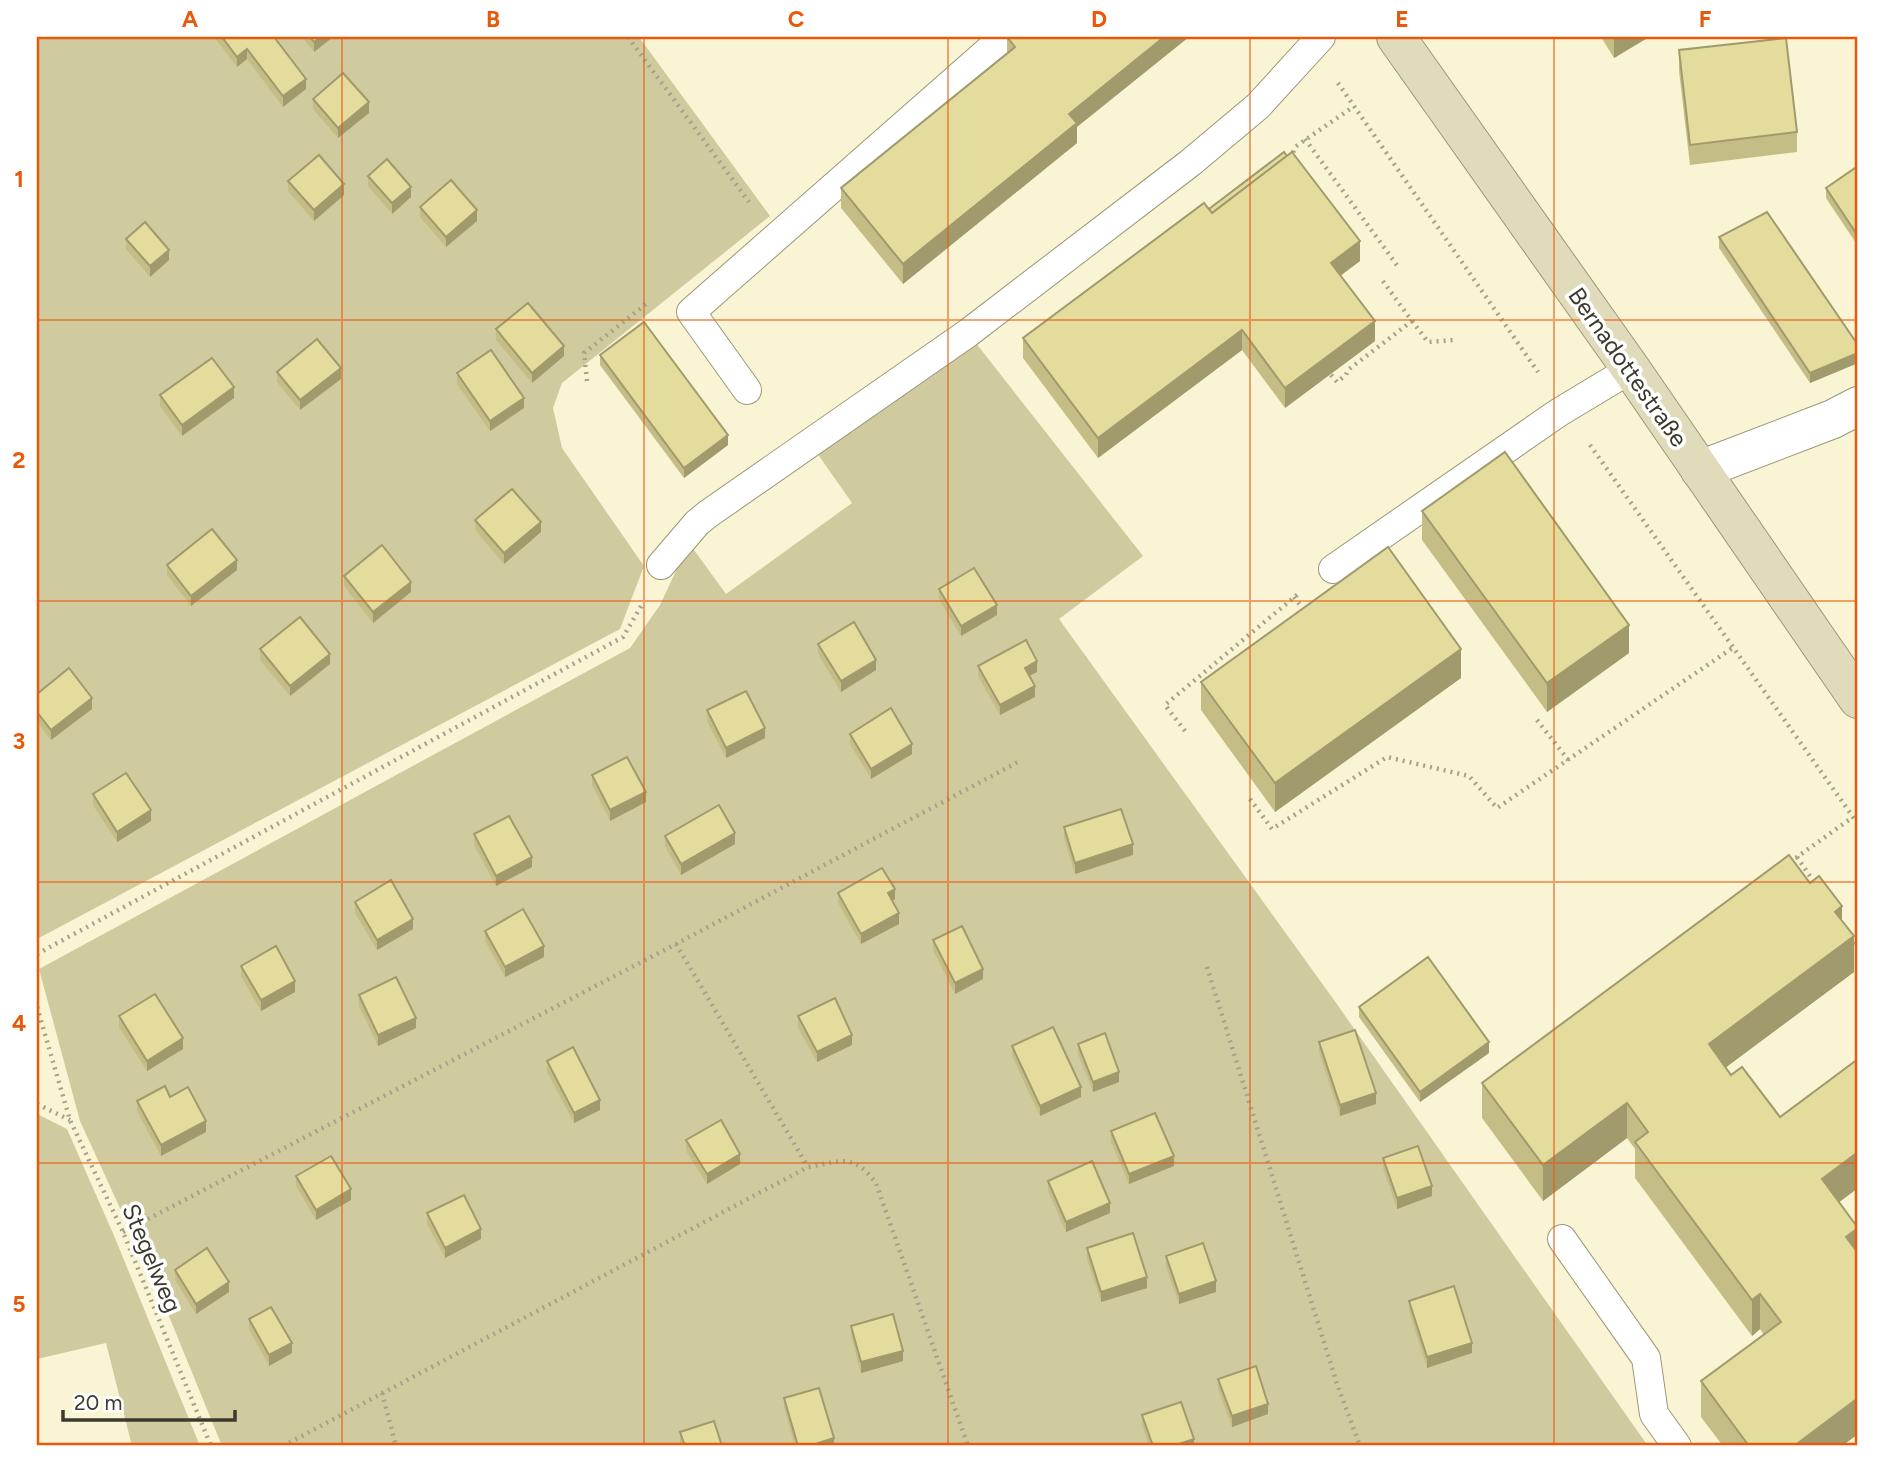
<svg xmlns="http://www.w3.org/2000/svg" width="1895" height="1483" viewBox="0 0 1895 1483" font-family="Figtree,sans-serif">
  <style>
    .green { fill: #d0ca9f }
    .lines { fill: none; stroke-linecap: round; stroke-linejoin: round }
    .lane-casing { stroke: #9a9677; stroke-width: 30 }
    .street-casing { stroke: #9a9677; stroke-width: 40 }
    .secondary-casing { stroke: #9a9677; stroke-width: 40 }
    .path { stroke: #a6a28a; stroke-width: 4.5; stroke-dasharray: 2 5; stroke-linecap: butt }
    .lane { stroke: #fff; stroke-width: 28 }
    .street { stroke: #fff; stroke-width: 38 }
    .secondary { stroke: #e0dcbb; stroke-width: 38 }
    .wall { fill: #c4bd86 }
    .shaded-wall { fill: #a09a6d }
    .building { fill: #e4dc9c; stroke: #a09a6d; stroke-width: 2 }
    .grid { fill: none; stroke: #e8590c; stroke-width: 2; stroke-opacity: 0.55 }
    .labels { text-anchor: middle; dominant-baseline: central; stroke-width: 7; stroke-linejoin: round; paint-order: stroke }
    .street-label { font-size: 24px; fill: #3c3a2d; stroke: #fff }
    .neatline { fill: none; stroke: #e8590c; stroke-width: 2.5 }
    .grid-label { font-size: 23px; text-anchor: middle; font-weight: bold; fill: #e8590c }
  </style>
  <rect width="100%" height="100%" fill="#f9f5d4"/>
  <g class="green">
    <polygon points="37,37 639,37 770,216 562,383 553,408 562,448 644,566 620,629 37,939"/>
    <polygon points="968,333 1143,556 1059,619 1334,1000 1648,1446 222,1446 164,1304 80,1121 39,969 630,648 660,605 689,543 726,594 852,503 810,443"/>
    <polygon points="37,1114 67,1129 115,1238 200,1446 132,1446 106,1343 37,1359"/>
  </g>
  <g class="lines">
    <defs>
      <g id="lane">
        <polyline points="747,390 691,312 1004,37"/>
        <polyline points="661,565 697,523 708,514 968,333 1190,163 1258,106 1321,37"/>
        <polyline points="1333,569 1558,413 1631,369"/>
        <polyline points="1562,1239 1646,1358 1654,1414 1677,1446"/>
      </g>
      <polyline id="street" points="1700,470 1833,419 1858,406"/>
      <polyline id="secondary" points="1396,37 1631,369 1858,699"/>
    </defs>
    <use href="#lane" class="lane-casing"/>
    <use href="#street" class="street-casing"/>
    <use href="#secondary" class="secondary-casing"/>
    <g class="path">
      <polyline points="628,37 749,202"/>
      <polyline points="1338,83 1538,372"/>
      <polyline points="1305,139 1399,268"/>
      <polyline points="1291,159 1295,147 1353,107"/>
      <polyline points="1412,321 1428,342 1454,340"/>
      <polyline points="1331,375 1337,382 1346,375 1348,370 1412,321 1382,280"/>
      <polyline points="587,381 584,353 646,304"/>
      <polyline points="1590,445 1858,824"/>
      <polyline points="1294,597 1306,613"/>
      <polyline points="1537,720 1569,761"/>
      <polyline points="1185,731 1165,705 1298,594"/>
      <polyline points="1250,799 1272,829 1387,757 1469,776 1497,808 1734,647"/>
      <polyline points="1797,857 1816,885"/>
      <polyline points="1790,862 1853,817"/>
      <polyline points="1851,936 1858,947"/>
      <polyline points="676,944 808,1167"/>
      <polyline points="37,954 623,637 643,603"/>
      <polyline points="1207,967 1337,1384 1360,1446"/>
      <polyline points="37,1007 70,1120 123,1232 211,1446"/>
      <polyline points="37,1104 70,1120"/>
      <polyline points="123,1232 676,944 1018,762"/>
      <polyline points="382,1393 396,1446"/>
      <path d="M283 1446 808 1167C842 1161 853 1153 876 1183L968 1446"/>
    </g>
    <use href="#lane" class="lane"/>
    <use href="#street" class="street"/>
    <use href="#secondary" class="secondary"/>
  </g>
  <g class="wall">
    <polygon points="214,37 274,37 306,89 283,107 247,59 237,67"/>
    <polygon points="302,37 333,37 314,52"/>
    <polygon points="1007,37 1077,127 1077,143 903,284 841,208 841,188 1007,54"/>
    <polygon points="1601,37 1649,37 1614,58"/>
    <polygon points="1679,50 1797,132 1797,152 1690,165 1679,71"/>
    <polygon points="313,99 369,113 338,138 313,109"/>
    <polygon points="1858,166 1858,246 1826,198 1826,188"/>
    <polygon points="368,176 411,197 392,214 368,186"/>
    <polygon points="288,181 344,195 314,221 288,191"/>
    <polygon points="420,207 477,221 446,247 420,217"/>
    <polygon points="1209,209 1360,261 1340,275 1375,341 1285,408 1242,350 1098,458 1023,358 1023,338"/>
    <polygon points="1719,237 1858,345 1858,363 1810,383 1719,248"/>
    <polygon points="126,239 169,260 150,277 126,249"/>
    <polygon points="496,329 564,356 532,383 496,340"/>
    <polygon points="600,355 728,445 684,478 600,365"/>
    <polygon points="277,372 341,379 300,410 277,382"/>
    <polygon points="457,373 524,408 490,431 457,384"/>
    <polygon points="160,395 234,398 182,436 160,406"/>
    <polygon points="1422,511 1629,653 1547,712 1422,540"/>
    <polygon points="475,520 541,532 504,564 475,530"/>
    <polygon points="167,565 237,570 191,606 167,575"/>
    <polygon points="344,576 411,592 373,623 344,586"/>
    <polygon points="939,589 997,615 961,636 939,599"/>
    <polygon points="818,644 876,670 841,692 818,654"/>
    <polygon points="260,649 330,664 290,696 260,660"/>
    <polygon points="978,666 1037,672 1029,676 1035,697 1000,715 978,676"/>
    <polygon points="1461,678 1275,812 1201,710 1201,682"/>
    <polygon points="37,694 92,709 51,740 37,722"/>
    <polygon points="707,710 765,738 726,758 707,721"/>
    <polygon points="850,734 912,754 871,779 850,744"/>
    <polygon points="592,775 646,802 610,821 592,785"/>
    <polygon points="93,794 151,821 117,842 93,805"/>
    <polygon points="1064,827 1133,855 1075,874 1064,838"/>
    <polygon points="474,834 532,867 496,886 474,845"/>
    <polygon points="665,836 735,844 681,875 665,846"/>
    <polygon points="1810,883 1842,921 1854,972 1726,1067 1731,1075 1780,1117 1858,1059 1858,1188 1839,1202 1858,1253 1858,1434 1842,1446 1723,1446 1701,1417 1701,1381 1764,1335 1760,1329 1752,1336 1635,1178 1635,1149 1627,1138 1543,1201 1482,1118 1482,1083"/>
    <polygon points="838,893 895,899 892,901 899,924 861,944 838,903"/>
    <polygon points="355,902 413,929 377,950 355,913"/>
    <polygon points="485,931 544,957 505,977 485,941"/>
    <polygon points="933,940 983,979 955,994 933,950"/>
    <polygon points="241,966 295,992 261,1011 241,976"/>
    <polygon points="359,995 416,1028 378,1046 359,1006"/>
    <polygon points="1359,1007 1489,1053 1420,1102 1359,1017"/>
    <polygon points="119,1016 183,1049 147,1071 119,1027"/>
    <polygon points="798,1016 852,1045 817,1062 798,1027"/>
    <polygon points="1319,1042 1376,1104 1340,1116 1319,1052"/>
    <polygon points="1078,1044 1119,1082 1093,1092 1078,1054"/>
    <polygon points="1012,1046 1081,1097 1040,1116 1012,1056"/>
    <polygon points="547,1061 600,1110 574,1123 547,1072"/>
    <polygon points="170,1097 206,1132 161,1156 137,1111 137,1101"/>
    <polygon points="1111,1131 1174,1166 1129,1184 1111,1142"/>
    <polygon points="686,1140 740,1164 707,1184 686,1151"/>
    <polygon points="1383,1158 1432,1196 1397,1209 1383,1168"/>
    <polygon points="296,1176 351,1200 316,1220 296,1186"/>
    <polygon points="1048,1181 1110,1213 1066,1232 1048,1191"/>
    <polygon points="427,1213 481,1239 445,1258 427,1224"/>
    <polygon points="1087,1248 1147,1288 1101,1302 1087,1259"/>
    <polygon points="1166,1256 1216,1292 1179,1304 1166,1267"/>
    <polygon points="175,1270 229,1292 196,1314 175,1280"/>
    <polygon points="1409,1301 1472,1353 1427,1368 1409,1311"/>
    <polygon points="249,1319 292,1353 269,1366 249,1329"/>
    <polygon points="851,1326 903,1361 861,1373 851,1336"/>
    <polygon points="1218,1379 1268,1414 1232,1427 1218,1389"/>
    <polygon points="784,1398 834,1446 795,1446 784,1408"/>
    <polygon points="1142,1415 1194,1446 1149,1446 1142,1425"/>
    <polygon points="680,1432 722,1446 681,1446 680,1442"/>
  </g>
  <g class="shaded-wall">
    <polygon points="321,37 333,37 314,52 314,42"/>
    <polygon points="1164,37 1189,37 1077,127 1077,143 903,284 903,264 1069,114"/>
    <polygon points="1617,37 1649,37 1614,58 1614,38"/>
    <polygon points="247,49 247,59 237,67 237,57"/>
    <polygon points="306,79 306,89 283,107 283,96"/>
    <polygon points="369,102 369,113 338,138 338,128"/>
    <polygon points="344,184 344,195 314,221 314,210"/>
    <polygon points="411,187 411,197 392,214 392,203"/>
    <polygon points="477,210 477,221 446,247 446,237"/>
    <polygon points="1360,241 1360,261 1331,283 1331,263"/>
    <polygon points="169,250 169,260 150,277 150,266"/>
    <polygon points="1375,321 1375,341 1285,408 1285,388"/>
    <polygon points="1242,330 1242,350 1098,458 1098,438"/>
    <polygon points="564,346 564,356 532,383 532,373"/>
    <polygon points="1858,353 1858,363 1810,383 1810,373"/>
    <polygon points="341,368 341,379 300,410 300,400"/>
    <polygon points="234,387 234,398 182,436 182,425"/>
    <polygon points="524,398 524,408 490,431 490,421"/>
    <polygon points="728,435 728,445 684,478 684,468"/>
    <polygon points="541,522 541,532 504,564 504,553"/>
    <polygon points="237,560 237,570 191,606 191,596"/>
    <polygon points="411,582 411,592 373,623 373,612"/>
    <polygon points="997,605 997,615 961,636 961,626"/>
    <polygon points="1629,625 1629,653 1547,712 1547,683"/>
    <polygon points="1461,649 1461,678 1275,812 1275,783"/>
    <polygon points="330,654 330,664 290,696 290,686"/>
    <polygon points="876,660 876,670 841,692 841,681"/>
    <polygon points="1037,661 1037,672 1025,678 1025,668"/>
    <polygon points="1035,686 1035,697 1000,715 1000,705"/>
    <polygon points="92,698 92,709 51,740 51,730"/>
    <polygon points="765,728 765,738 726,758 726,748"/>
    <polygon points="912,744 912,754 871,779 871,769"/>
    <polygon points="646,792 646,802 610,821 610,810"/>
    <polygon points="151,810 151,821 117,842 117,832"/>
    <polygon points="735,833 735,844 681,875 681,864"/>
    <polygon points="1133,844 1133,855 1075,874 1075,863"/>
    <polygon points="532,857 532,867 496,886 496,876"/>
    <polygon points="895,889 895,899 888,903 888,893"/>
    <polygon points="1842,906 1842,942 1835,912"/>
    <polygon points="899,913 899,924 861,944 861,934"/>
    <polygon points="413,919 413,929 377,950 377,940"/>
    <polygon points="1854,936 1854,972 1709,1080 1709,1044"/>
    <polygon points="544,946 544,957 505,977 505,967"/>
    <polygon points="983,969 983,979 955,994 955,983"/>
    <polygon points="295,981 295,992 261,1011 261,1000"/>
    <polygon points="416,1018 416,1028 378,1046 378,1035"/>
    <polygon points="852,1035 852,1045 817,1062 817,1052"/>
    <polygon points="183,1038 183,1049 147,1071 147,1061"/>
    <polygon points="1489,1042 1489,1053 1420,1102 1420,1092"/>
    <polygon points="1119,1072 1119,1082 1093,1092 1093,1082"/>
    <polygon points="1081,1087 1081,1097 1040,1116 1040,1106"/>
    <polygon points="1376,1093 1376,1104 1340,1116 1340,1105"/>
    <polygon points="600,1100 600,1110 574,1123 574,1113"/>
    <polygon points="1627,1103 1627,1138 1543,1201 1543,1165"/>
    <polygon points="206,1121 206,1132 161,1156 161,1145"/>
    <polygon points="1858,1152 1858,1188 1822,1215 1822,1179"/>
    <polygon points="740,1154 740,1164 707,1184 707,1174"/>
    <polygon points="1174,1156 1174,1166 1129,1184 1129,1174"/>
    <polygon points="1432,1186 1432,1196 1397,1209 1397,1198"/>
    <polygon points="351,1189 351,1200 316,1220 316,1210"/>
    <polygon points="1110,1203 1110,1213 1066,1232 1066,1222"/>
    <polygon points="1858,1228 1858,1264 1846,1237"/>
    <polygon points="481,1229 481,1239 445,1258 445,1248"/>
    <polygon points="1147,1277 1147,1288 1101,1302 1101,1292"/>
    <polygon points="1216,1281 1216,1292 1179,1304 1179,1294"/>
    <polygon points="229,1282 229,1292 196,1314 196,1304"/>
    <polygon points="1760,1294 1760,1329 1752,1336 1752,1300"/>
    <polygon points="292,1343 292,1353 269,1366 269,1355"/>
    <polygon points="1472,1343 1472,1353 1427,1368 1427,1357"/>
    <polygon points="903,1351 903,1361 861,1373 861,1362"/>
    <polygon points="1858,1398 1858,1434 1842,1446 1794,1446"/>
    <polygon points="1268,1404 1268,1414 1232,1427 1232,1416"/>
    <polygon points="834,1438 834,1446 809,1446"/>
    <polygon points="1194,1439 1194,1446 1173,1446"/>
  </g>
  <g class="building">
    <polygon points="222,37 274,37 306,79 283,96 247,49 237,57"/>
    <polygon points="310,37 321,37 314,42"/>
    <polygon points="1007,37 1164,37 1069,114 1077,123 903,264 841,188 1015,47"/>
    <polygon points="1786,38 1797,132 1690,145 1679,50"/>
    <polygon points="343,73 369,102 338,128 313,99"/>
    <polygon points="1284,152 1287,156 1212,213 1209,209"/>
    <polygon points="1292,152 1360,241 1331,263 1375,321 1285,388 1242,330 1098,438 1023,338 1204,203 1212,213"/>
    <polygon points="319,155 344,184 314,210 288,181"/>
    <polygon points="387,159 411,187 392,203 368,176"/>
    <polygon points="1858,166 1858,236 1826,188"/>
    <polygon points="451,180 477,210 446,237 420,207"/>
    <polygon points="1767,212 1858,345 1858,353 1810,373 1719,237"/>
    <polygon points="145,222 169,250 150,266 126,239"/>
    <polygon points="528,303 564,346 532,373 496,329"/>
    <polygon points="644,322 728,435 684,468 600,355"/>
    <polygon points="317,339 341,368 300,400 277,372"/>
    <polygon points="491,350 524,398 490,421 457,373"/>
    <polygon points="212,358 234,387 182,425 160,395"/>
    <polygon points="1505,452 1629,625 1547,683 1422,511"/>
    <polygon points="512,489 541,522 504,553 475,520"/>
    <polygon points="212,529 237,560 191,596 167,565"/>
    <polygon points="382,545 411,582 373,612 344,576"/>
    <polygon points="1388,547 1461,649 1275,783 1201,682"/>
    <polygon points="974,568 997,605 961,626 939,589"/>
    <polygon points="300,617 330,654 290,686 260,649"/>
    <polygon points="854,622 876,660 841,681 818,644"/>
    <polygon points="1026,640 1037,661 1025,668 1035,686 1000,705 978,666"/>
    <polygon points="69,668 92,698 51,730 37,712 37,694"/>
    <polygon points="746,691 765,728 726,748 707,710"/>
    <polygon points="891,708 912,744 871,769 850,734"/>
    <polygon points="627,757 646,792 610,810 592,775"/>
    <polygon points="126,773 151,810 117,832 93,794"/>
    <polygon points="719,805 735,833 681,864 665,836"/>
    <polygon points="1121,809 1133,844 1075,863 1064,827"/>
    <polygon points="509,816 532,857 496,876 474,834"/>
    <polygon points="1789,855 1810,883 1819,876 1842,906 1835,912 1854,936 1709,1044 1731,1075 1742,1067 1780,1117 1858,1059 1858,1152 1822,1179 1858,1228 1846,1237 1858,1253 1858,1398 1794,1446 1749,1446 1701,1381 1781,1322 1760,1294 1752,1300 1635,1142 1648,1132 1627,1103 1543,1165 1482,1083"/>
    <polygon points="882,868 895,889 888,893 899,913 861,934 838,893"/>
    <polygon points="391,880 413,919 377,940 355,902"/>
    <polygon points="523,909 544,946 505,967 485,931"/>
    <polygon points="962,926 983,969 955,983 933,940"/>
    <polygon points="276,946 295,981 261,1000 241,966"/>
    <polygon points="1428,957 1489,1042 1420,1092 1359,1007"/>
    <polygon points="396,977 416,1018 378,1035 359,995"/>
    <polygon points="155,994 183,1038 147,1061 119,1016"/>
    <polygon points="835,998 852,1035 817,1052 798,1016"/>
    <polygon points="1053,1027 1081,1087 1040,1106 1012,1046"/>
    <polygon points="1355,1030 1376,1093 1340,1105 1319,1042"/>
    <polygon points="1105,1033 1119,1072 1093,1082 1078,1044"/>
    <polygon points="573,1047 600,1100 574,1113 547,1061"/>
    <polygon points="165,1086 170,1097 188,1087 206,1121 161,1145 137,1101"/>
    <polygon points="1155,1113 1174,1156 1129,1174 1111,1131"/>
    <polygon points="721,1120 740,1154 707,1174 686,1140"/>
    <polygon points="1418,1146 1432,1186 1397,1198 1383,1158"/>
    <polygon points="331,1156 351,1189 316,1210 296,1176"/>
    <polygon points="1092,1161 1110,1203 1066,1222 1048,1181"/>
    <polygon points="464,1195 481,1229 445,1248 427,1213"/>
    <polygon points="1133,1233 1147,1277 1101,1292 1087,1248"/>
    <polygon points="1203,1243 1216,1281 1179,1294 1166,1256"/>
    <polygon points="207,1248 229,1282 196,1304 175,1270"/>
    <polygon points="1454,1286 1472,1343 1427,1357 1409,1301"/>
    <polygon points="271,1307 292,1343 269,1355 249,1319"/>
    <polygon points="893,1314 903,1351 861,1362 851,1326"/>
    <polygon points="1256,1366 1268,1404 1232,1416 1218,1379"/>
    <polygon points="819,1388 834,1438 809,1446 798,1446 784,1398"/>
    <polygon points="1181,1402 1194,1439 1173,1446 1153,1446 1142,1415"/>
    <polygon points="714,1421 722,1446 685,1446 680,1432"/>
  </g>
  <path class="grid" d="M342 37V1446M644 37V1446M948 37V1446M1250 37V1446M1554 37V1446M37 320H1858M37 601H1858M37 882H1858M37 1163H1858"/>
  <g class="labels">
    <g class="street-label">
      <text transform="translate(1628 367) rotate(55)">Bernadottestraße</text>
      <text transform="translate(152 1258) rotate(67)">Stegelweg</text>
    </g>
  </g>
  <rect width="1895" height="1483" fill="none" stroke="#ffffff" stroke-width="77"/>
  <path d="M63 1410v10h172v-10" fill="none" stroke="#3c3a2d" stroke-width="3.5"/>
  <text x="74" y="1410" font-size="21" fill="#3c3a2d" stroke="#ffffff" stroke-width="5" paint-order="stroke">20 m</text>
  <rect x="38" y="38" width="1818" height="1406" class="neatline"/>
  <g class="grid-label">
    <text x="190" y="27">A</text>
    <text x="493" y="27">B</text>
    <text x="796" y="27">C</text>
    <text x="1099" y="27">D</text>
    <text x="1402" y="27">E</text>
    <text x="1705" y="27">F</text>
    <text x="19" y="187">1</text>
    <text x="19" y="468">2</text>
    <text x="19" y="749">3</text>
    <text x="19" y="1031">4</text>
    <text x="19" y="1312">5</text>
  </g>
</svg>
